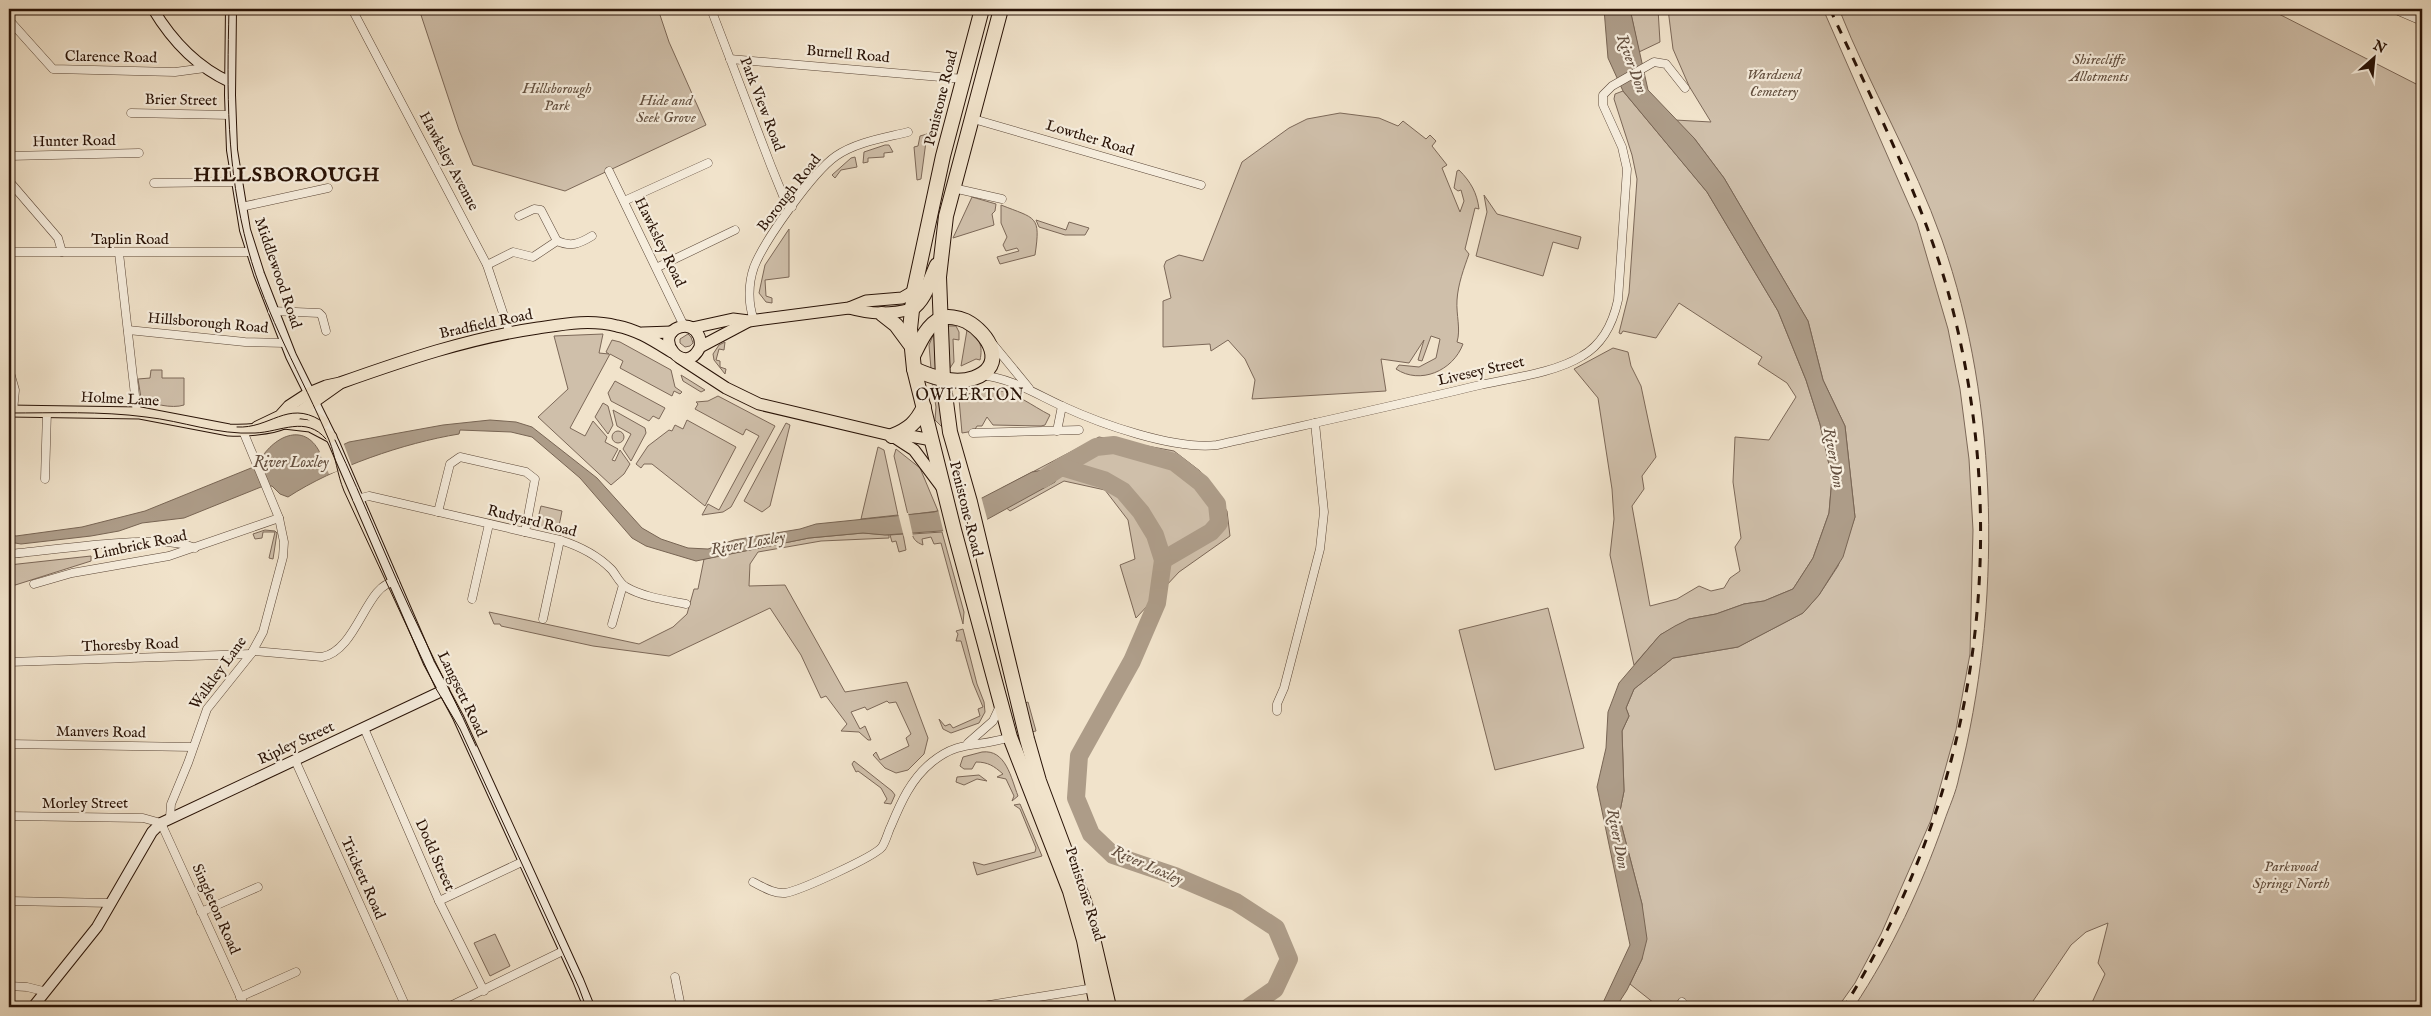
<svg xmlns="http://www.w3.org/2000/svg" width="2431" height="1016" viewBox="0 0 2431 1016" font-family="'IM FELL English',serif">
  <style>
    .green { fill: #cfbfaa; stroke: #7c6858 }
    .water { fill: #ad9c88; stroke: #786554 }
    .pier { fill: #f1e3cb }
    .lines { fill: none; stroke-linecap: round; stroke-linejoin: round }
    .river { stroke: #ad9c88; stroke-width: 18 }
    .street-casing { stroke: #5a4637; stroke-width: 9 }
    .secondary-casing { stroke: #281206; stroke-width: 12 }
    .primary-casing { stroke: #281206; stroke-width: 13 }
    .highway-casing { stroke: #281206; stroke-width: 16 }
    .street { stroke: #f6eddd; stroke-width: 8 }
    .secondary { stroke: #f6eddd; stroke-width: 10 }
    .primary { stroke: #f1e3cb; stroke-width: 11 }
    .highway { stroke: #f1e3cb; stroke-width: 14 }
    .tram { stroke: #281206; stroke-width: 1 }
    .rail { stroke: #281206; stroke-width: 3; stroke-dasharray: 9 9; stroke-linecap: butt }
    .labels { text-anchor: middle; dominant-baseline: central; stroke-width: 4.5; stroke-linejoin: round; paint-order: stroke }
    .street-label { font-size: 15px; fill: #281206; stroke: #f6eddd }
    .park-label { font-size: 15px; font-style: italic; fill: #624f3f; stroke: #f6eddd }
    .water-label { font-size: 16px; font-style: italic; fill: #645040; stroke: #f6eddd }
    .neighbourhood-label { font-size: 16px; letter-spacing: 1px; fill: #281206; stroke: #f6eddd }
    .district-label { font-size: 20px; font-weight: bold; letter-spacing: 1px; fill: #281206; stroke: #f6eddd }
  </style>
  <rect width="100%" height="100%" fill="#f1e3cb"/>
  <filter id="stains"><feTurbulence type="fractalNoise" baseFrequency=".004" numOctaves="4"/><feColorMatrix values="0 0 0 0 .2 0 0 0 0 .09 0 0 0 0 .02 0 0 0 .5 -.17"/></filter>
  <radialGradient id="worn" r=".72"><stop offset=".6" stop-color="#630" stop-opacity="0"/><stop offset="1" stop-color="#630" stop-opacity=".3"/></radialGradient>
  <g class="green">
    <polygon points="419,9 658,9 669,42 706,125 565,191 473,165 459,130"/>
    <polygon points="1630,9 1658,9 1660,42 1639,52"/>
    <polygon points="1668,9 1823,9 1917,223 1948,329 1960,389 1969,459 1973,530 1970,654 1956,730 1931,820 1881,934 1855,983 1838,1007 1659,1007 1630,984 1642,959 1642,904 1619,816 1624,791 1622,731 1629,716 1626,708 1634,689 1673,658 1738,647 1803,613 1819,595 1838,566 1855,517 1845,426 1823,380 1808,321 1724,178 1694,138 1675,120 1711,122 1689,86 1673,49"/>
    <path d="M1839 9H2269L2422 87V1007H2090L2105 974 2098 963 2108 923 2086 932 2071 945 2029 1007H1854C1892 950 1921 887 1944 822 1949 807 1956 793 1959 777 2002 609 2000 405 1942 240 1914 161 1870 87 1839 9Z"/>
    <polygon points="1623,91 1707,192 1778,311 1806,380 1820,424 1832,478 1829,513 1813,558 1793,589 1764,601 1744,604 1716,614 1689,619 1660,635 1634,665 1610,555 1614,519 1612,489 1598,398 1574,369 1613,348 1628,352 1631,366 1641,386 1656,457 1642,476 1644,489 1632,506 1650,606 1677,599 1699,586 1711,591 1724,588 1730,578 1740,571 1735,547 1741,538 1733,482 1735,437 1769,440 1796,397 1787,383 1758,364 1762,357 1679,303 1656,338 1623,331 1621,334 1619,333 1629,293 1637,179 1632,155 1614,99 1615,94"/>
    <path d="M1340 113 1379 118 1398 126 1403 121 1426 139 1430 135 1436 141 1432 146 1447 165 1442 168 1460 212 1464 201 1461 190 1458 191 1454 188 1457 171 1459 170C1471 182 1477 193 1479 209L1475 208 1465 249 1469 254C1464 268 1458 284 1457 300 1456 315 1461 329 1457 342L1463 344C1453 371 1420 385 1396 369L1399 365 1419 367 1436 358 1440 339 1431 336 1422 361 1418 360 1424 340 1409 363 1381 359 1386 391 1252 399 1255 380 1245 359 1228 340 1211 351 1210 344 1163 347V301L1171 298 1164 266 1166 261 1179 255 1203 261 1242 162 1289 128 1307 119Z"/>
    <polygon points="927,134 921,179 917,180 914,147 918,146 920,136"/>
    <polygon points="885,145 889,145 893,152 884,153 884,157 868,158 868,162 863,163 864,152"/>
    <polygon points="855,157 857,167 841,170 835,178 832,175 851,158"/>
    <polygon points="1484,195 1497,214 1581,237 1578,249 1553,242 1543,276 1476,256 1487,212"/>
    <polygon points="972,197 996,204 995,211 992,214 994,225 953,238"/>
    <path d="M1001 205C1036 219 1041 215 1035 255L1000 264 997 257 1019 251 1017 248 1006 251 1003 245 1007 237 1001 223Z"/>
    <polygon points="1036,220 1066,230 1069,222 1089,228 1085,235 1065,235 1039,227"/>
    <polygon points="789,229 789,277 765,280 766,296 772,298 772,303 766,302 759,293 765,265"/>
    <polygon points="949,326 956,326 959,332 959,340 953,339 954,362 950,368 947,327"/>
    <path d="M967 330C980 338 983 346 980 360L976 359 961 366Z"/>
    <polygon points="934,333 936,371 931,369 929,345"/>
    <polygon points="603,334 599,353 609,354 606,352 612,340 620,342 671,370 675,387 682,392 680,394 674,391 672,396 620,368 623,361 610,354 570,428 585,436 593,421 607,437 605,442 618,449 612,460 615,461 620,450 630,464 624,474 611,485 538,417 568,389 554,336"/>
    <polygon points="688,334 691,337 693,343 690,346 685,347 680,343 680,339"/>
    <polygon points="725,342 724,350 719,349 716,360 720,361 720,367 726,369 725,374 714,360 713,354 719,345"/>
    <path d="M151 370H162V378H184V405C172 409 151 404 141 398L138 379 150 378Z"/>
    <polygon points="681,375 705,390 701,392 683,381"/>
    <polygon points="615,381 665,408 659,419 653,416 649,421 611,401 608,393"/>
    <polygon points="936,381 944,429 935,420 936,407 932,383"/>
    <path d="M995 390C1016 392 1032 406 1050 415L1045 425 1041 426 993 425 987 417 982 426H977L974 431 962 433 959 399 960 395Z"/>
    <polygon points="718,396 775,426 731,507 723,512 702,515 708,504 719,510 759,436 746,429 743,435 695,409 698,404 696,402 708,401"/>
    <polygon points="603,403 608,406 613,425 608,434 595,417"/>
    <polygon points="613,410 645,428 646,433 631,461 623,449 631,434 617,426"/>
    <polygon points="687,420 736,447 705,506 652,464 644,464 641,468 636,464 648,446 669,430 672,431 675,425 683,429"/>
    <polygon points="786,423 790,425 770,506 762,512 744,501"/>
    <circle cx="618" cy="437" r="6"/>
    <polygon points="1099,437 1174,451 1200,471 1227,511 1230,536 1179,572 1136,618 1120,565 1135,559 1128,520 1105,490 1064,481 1010,511 997,500 1002,488"/>
    <polygon points="878,447 884,450 898,515 861,519"/>
    <polygon points="896,449 920,468 938,511 908,515 894,456"/>
    <polygon points="541,506 562,511 558,531 536,526"/>
    <polygon points="265,530 275,531 277,533 273,559 269,558 275,532 263,532 262,538 255,539 253,534"/>
    <path d="M942 532 964 612 963 624 941 543 934 544 931 537 922 539 923 545C916 542 914 540 912 534Z"/>
    <polygon points="863,533 889,535 889,538 821,541 758,552 750,564 749,586 785,585 845,692 907,682 928,738 924,754 908,770 896,773 885,768 873,755 876,752 880,760 909,746 906,738 911,734 896,702 889,703 887,701 867,710 865,707 851,712 860,729 865,726 871,740 868,740 859,732 841,731 847,724 826,696 821,698 801,655 770,608 669,656 593,646 501,626 500,624 494,624 489,612 639,644 673,627 687,614 694,589 698,589 704,559 809,538"/>
    <polygon points="903,534 906,550 899,552 896,541 892,542 890,535"/>
    <polygon points="91,556 91,561 9,587 9,565"/>
    <polygon points="1548,608 1584,748 1495,770 1459,630"/>
    <polygon points="963,629 977,684 984,702 985,712 979,723 951,733 943,729 939,719 945,726 950,724 953,728 980,716 978,709 983,707 973,683 961,641 956,641 958,634 956,631"/>
    <polygon points="1028,702 1036,731 1031,732 1025,703"/>
    <path d="M982 752C1006 749 1011 778 1018 796L1012 801 1014 796 1006 779 997 777 1003 774C994 766 988 762 976 762L972 769H964L960 766 963 757Z"/>
    <polygon points="854,761 892,791 895,795 891,804 884,803 887,799 881,788 858,771 856,772 852,764"/>
    <polygon points="979,775 987,781 977,779 964,785 956,782 957,777"/>
    <polygon points="1020,804 1042,856 977,875 973,862 984,865 1035,852 1036,848 1020,809 1014,805"/>
    <polygon points="495,934 510,966 490,976 474,943"/>
  </g>
  <g class="water">
    <polygon points="1604,9 1630,9 1648,90 1694,138 1724,178 1808,321 1823,380 1845,426 1855,517 1843,557 1819,595 1803,613 1738,647 1673,658 1634,689 1626,708 1629,716 1622,731 1624,791 1619,816 1642,904 1647,939 1642,959 1627,990 1616,1007 1601,1007 1630,945 1597,787 1606,748 1608,712 1619,683 1660,635 1675,626 1689,619 1716,614 1744,604 1764,601 1793,589 1813,558 1829,513 1832,478 1820,424 1806,380 1778,311 1707,192 1623,91 1608,58"/>
    <path d="M490 420 516 422 532 427 597 478 642 528 661 539 688 548 708 549 734 540 800 529 816 524 934 512 980 499 1032 472 1061 467 1055 482 1026 498 986 520 954 530 885 535 863 533 809 538 696 561 646 546 632 538 580 478 532 437 511 432 460 430 459 434C404 443 334 467 288 497L280 494 272 486 261 487 184 518 142 523 119 531 91 536 21 544 9 542V534L16 536 82 527 145 511 261 464 260 460C275 435 306 421 321 455L349 442 443 425Z"/>
  </g>
  <g class="pier">
    <polygon points="343,442 352,466 329,474 319,452"/>
    <polygon points="981,496 988,522 944,534 938,509"/>
    <polygon points="898,513 908,513 913,536 904,537"/>
  </g>
  <g class="lines">
    <g class="river">
      <polyline points="1061,467 1096,447 1114,445 1174,462 1201,483 1217,504 1219,523 1211,532 1163,560"/>
      <polyline points="1043,479 1061,467 1104,480 1123,491 1141,512 1155,535 1163,560 1157,603 1132,661 1079,756 1076,798 1091,834 1113,855 1175,876 1236,902 1276,928 1289,959 1275,989 1249,1007"/>
    </g>
    <defs>
      <g id="street">
        <polyline points="352,9 487,265 509,331"/>
        <polyline points="711,9 771,166 784,198 792,207"/>
        <polyline points="2394,9 2422,21"/>
        <polyline points="9,20 53,69 175,72 205,68"/>
        <polyline points="730,59 964,79"/>
        <polyline points="131,113 230,115"/>
        <polyline points="970,118 1201,185"/>
        <polyline points="9,156 139,153"/>
        <polyline points="609,171 684,326"/>
        <polyline points="9,181 58,238 62,252"/>
        <polyline points="154,183 237,182"/>
        <polyline points="953,188 1002,199"/>
        <polyline points="624,201 708,163"/>
        <polyline points="241,207 328,188"/>
        <polyline points="519,216 534,209 541,210 557,241"/>
        <polyline points="9,252 251,252"/>
        <polyline points="119,253 137,413"/>
        <path d="M487 265 513 252 533 257 557 241C571 247 579 244 592 236"/>
        <polyline points="658,267 735,230"/>
        <polyline points="272,311 319,313 322,316 326,331"/>
        <path d="M754 320C748 304 748 284 754 267 764 241 813 172 836 156 856 142 884 138 908 132"/>
        <polyline points="128,330 245,342 285,343"/>
        <polyline points="992,343 1029,388"/>
        <polyline points="9,369 15,390 13,411"/>
        <path d="M980 375C1011 378 1034 393 1062 406 1101 424 1174 450 1217 445 1305 425 1393 406 1480 385 1511 378 1555 373 1582 356 1603 344 1613 323 1618 300L1627 169 1622 147 1603 105V95L1612 86 1654 62 1666 64 1685 88"/>
        <polyline points="1057,431 1062,406"/>
        <polyline points="973,433 1079,430"/>
        <polyline points="45,479 47,411"/>
        <path d="M357 499 369 496 560 540C579 546 596 554 611 569 616 574 619 583 626 587 643 597 666 600 686 604"/>
        <polyline points="438,512 450,464 460,457 526,472 535,479 525,532"/>
        <path d="M9 554C50 551 162 532 195 548"/>
        <polyline points="34,584 72,573 169,556 279,518"/>
        <polyline points="472,599 489,524"/>
        <polyline points="543,619 560,540"/>
        <polyline points="612,624 623,585"/>
        <path d="M253 651 322 657C358 650 366 583 395 582"/>
        <polyline points="9,662 251,654"/>
        <polyline points="1277,711 1277,704 1284,688 1320,549 1324,512 1315,423"/>
        <polyline points="364,728 439,901 484,991"/>
        <polyline points="968,743 993,721 1000,706"/>
        <polyline points="9,744 192,747"/>
        <polyline points="295,760 406,1007"/>
        <polyline points="9,816 143,818 161,823 245,1007"/>
        <polyline points="170,817 171,804 188,763 207,709 251,654 263,632 283,557 284,542 279,518 243,431"/>
        <path d="M753 882C763 887 774 894 785 893 799 891 874 857 882 847 886 841 888 832 891 826 901 802 911 779 932 762 960 739 979 748 1010 737"/>
        <polyline points="9,901 111,903"/>
        <polyline points="439,901 524,861"/>
        <polyline points="201,912 258,887"/>
        <polyline points="675,977 681,1007"/>
        <polyline points="9,986 27,987 43,991"/>
        <polyline points="240,997 296,972"/>
        <polyline points="448,1007 565,950"/>
        <polyline points="977,1007 1094,988"/>
        <polyline points="1680,1007 1682,1002"/>
      </g>
      <g id="secondary">
        <path d="M153 9C171 39 197 67 230 82"/>
        <polyline points="231,9 230,95 232,150 245,230 259,274 291,356 334,443 429,663 458,717 578,980 589,1007"/>
        <polyline points="33,1007 97,927 152,832 161,823 444,690"/>
      </g>
      <g id="primary">
        <path d="M849 308C871 314 889 315 911 309"/>
        <polyline points="692,328 733,319 749,321"/>
        <polyline points="642,333 672,332"/>
        <path d="M700 347C702 335 693 323 680 327 651 336 685 379 700 347L749 321 849 308 866 301 902 298 914 291"/>
        <polyline points="680,358 726,388 759,404 890,435 910,436 932,440"/>
        <path d="M9 411 140 413 229 430C244 431 270 429 284 423L339 384"/>
        <polyline points="296,412 309,414 323,422"/>
        <polyline points="284,423 310,426 331,437"/>
        <path d="M257 427 280 416 289 406 309 393 326 386 340 383C405 360 469 338 538 328 564 324 590 319 617 326 638 330 654 341 672 352"/>
        <polyline points="894,437 914,450 941,486"/>
      </g>
      <g id="highway">
        <polyline points="982,9 943,156 914,291 910,329 914,369 954,530 1010,737 1070,891 1084,940 1097,1007"/>
        <polyline points="1001,9 946,216 939,277 943,379 950,432 970,502 1027,739 1039,781 1085,904 1109,1007"/>
        <path d="M911 309C925 300 930 280 937 265"/>
        <polyline points="882,314 896,325 910,344"/>
        <path d="M913 356C919 344 927 325 940 319 947 315 959 318 966 321 989 333 1008 366 974 378 954 385 932 377 914 369"/>
        <path d="M892 436C909 429 916 423 924 407"/>
      </g>
    </defs>
    <use href="#street" class="street-casing"/>
    <use href="#secondary" class="secondary-casing"/>
    <use href="#primary" class="primary-casing"/>
    <use href="#highway" class="highway-casing"/>
    <use href="#street" class="street"/>
    <use href="#secondary" class="secondary"/>
    <use href="#primary" class="primary"/>
    <use href="#highway" class="highway"/>
    <g class="tram">
      <path d="M229 9C227 92 226 167 248 249 266 317 302 376 329 440 336 457 337 474 344 491L435 687 460 729 579 988 586 1007"/>
      <path d="M9 413C54 413 101 411 146 417 183 421 217 435 255 433 281 432 306 415 326 439"/>
      <path d="M237 427C270 429 287 400 320 420"/>
      <path d="M335 440C365 503 390 569 421 632 439 671 459 707 476 746"/>
    </g>
    <path class="rail" d="M1830 9C1871 98 1917 187 1945 281 2016 527 1980 791 1844 1007"/>
  </g>
  <g class="labels">
    <g class="street-label">
      <text transform="translate(848 54) rotate(5)">Burnell Road</text>
      <text transform="translate(111 57) rotate(1)">Clarence Road</text>
      <text transform="translate(941 98) rotate(-76)">Penistone Road</text>
      <text transform="translate(181 100) rotate(1)">Brier Street</text>
      <text transform="translate(762 104) rotate(69)">Park View Road</text>
      <text transform="translate(1090 138) rotate(17)">Lowther Road</text>
      <text transform="translate(74 141) rotate(-1)">Hunter Road</text>
      <text transform="translate(449 161) rotate(62)">Hawksley Avenue</text>
      <text transform="translate(789 193) rotate(-52)">Borough Road</text>
      <text x="130" y="239">Taplin Road</text>
      <text transform="translate(660 242) rotate(64)">Hawksley Road</text>
      <text transform="translate(278 273) rotate(71)">Middlewood Road</text>
      <text transform="translate(208 323) rotate(5)">Hillsborough Road</text>
      <text transform="translate(486 324) rotate(-12)">Bradfield Road</text>
      <text transform="translate(1481 371) rotate(-13)">Livesey Street</text>
      <text transform="translate(120 399) rotate(3)">Holme Lane</text>
      <text transform="translate(966 509) rotate(76)">Penistone Road</text>
      <text transform="translate(532 521) rotate(14)">Rudyard Road</text>
      <text transform="translate(140 545) rotate(-12)">Limbrick Road</text>
      <text transform="translate(130 645) rotate(-2)">Thoresby Road</text>
      <text transform="translate(218 673) rotate(-54)">Walkley Lane</text>
      <text transform="translate(462 694) rotate(64)">Langsett Road</text>
      <text transform="translate(101 732) rotate(1)">Manvers Road</text>
      <text transform="translate(296 743) rotate(-25)">Ripley Street</text>
      <text x="85" y="803">Morley Street</text>
      <text transform="translate(435 855) rotate(66)">Dodd Street</text>
      <text transform="translate(363 878) rotate(66)">Trickett Road</text>
      <text transform="translate(1085 894) rotate(72)">Penistone Road</text>
      <text transform="translate(216 909) rotate(66)">Singleton Road</text>
    </g>
    <g class="park-label">
      <text x="2099" y="59">Shirecliffe<tspan x="2099" dy="17">Allotments</tspan></text>
      <text x="1774" y="74">Wardsend<tspan x="1774" dy="17">Cemetery</tspan></text>
      <text x="557" y="88">Hillsborough<tspan x="557" dy="17">Park</tspan></text>
      <text x="666" y="100">Hide and<tspan x="666" dy="17">Seek Grove</tspan></text>
      <text x="2291" y="866">Parkwood<tspan x="2291" dy="17">Springs North</tspan></text>
    </g>
    <g class="water-label">
      <text transform="translate(1631 64) rotate(70)">River Don</text>
      <text transform="translate(1833 458) rotate(80)">River Don</text>
      <text x="291" y="463">River Loxley</text>
      <text transform="translate(748 544) rotate(-10)">River Loxley</text>
      <text transform="translate(1617 839) rotate(79)">River Don</text>
      <text transform="translate(1147 866) rotate(24)">River Loxley</text>
    </g>
    <g class="neighbourhood-label">
      <text x="970" y="396">OWLERTON</text>
    </g>
    <g class="district-label">
      <text x="287" y="175">HILLSBOROUGH</text>
    </g>
  </g>
  <rect width="2431" height="1016" fill="none" stroke="#f1e3cb" stroke-width="30"/>
  <rect x="10" y="10" width="2411" height="996" fill="none" stroke="#281206" stroke-width="2.5"/>
  <rect x="15" y="15" width="2401" height="986" fill="none" stroke="#281206"/>
  <g transform="translate(2374 58) rotate(27)" stroke="#f6eddd" stroke-width="4" paint-order="stroke">
  <path d="M0-4L9 19L0 12L-9 19Z" fill="#281206"/>
  <text y="-8" font-size="14" font-weight="bold" text-anchor="middle" fill="#281206">N</text>
  </g>
  <rect width="100%" height="100%" filter="url(#stains)"/>
  <rect width="100%" height="100%" fill="url(#worn)"/>
</svg>
